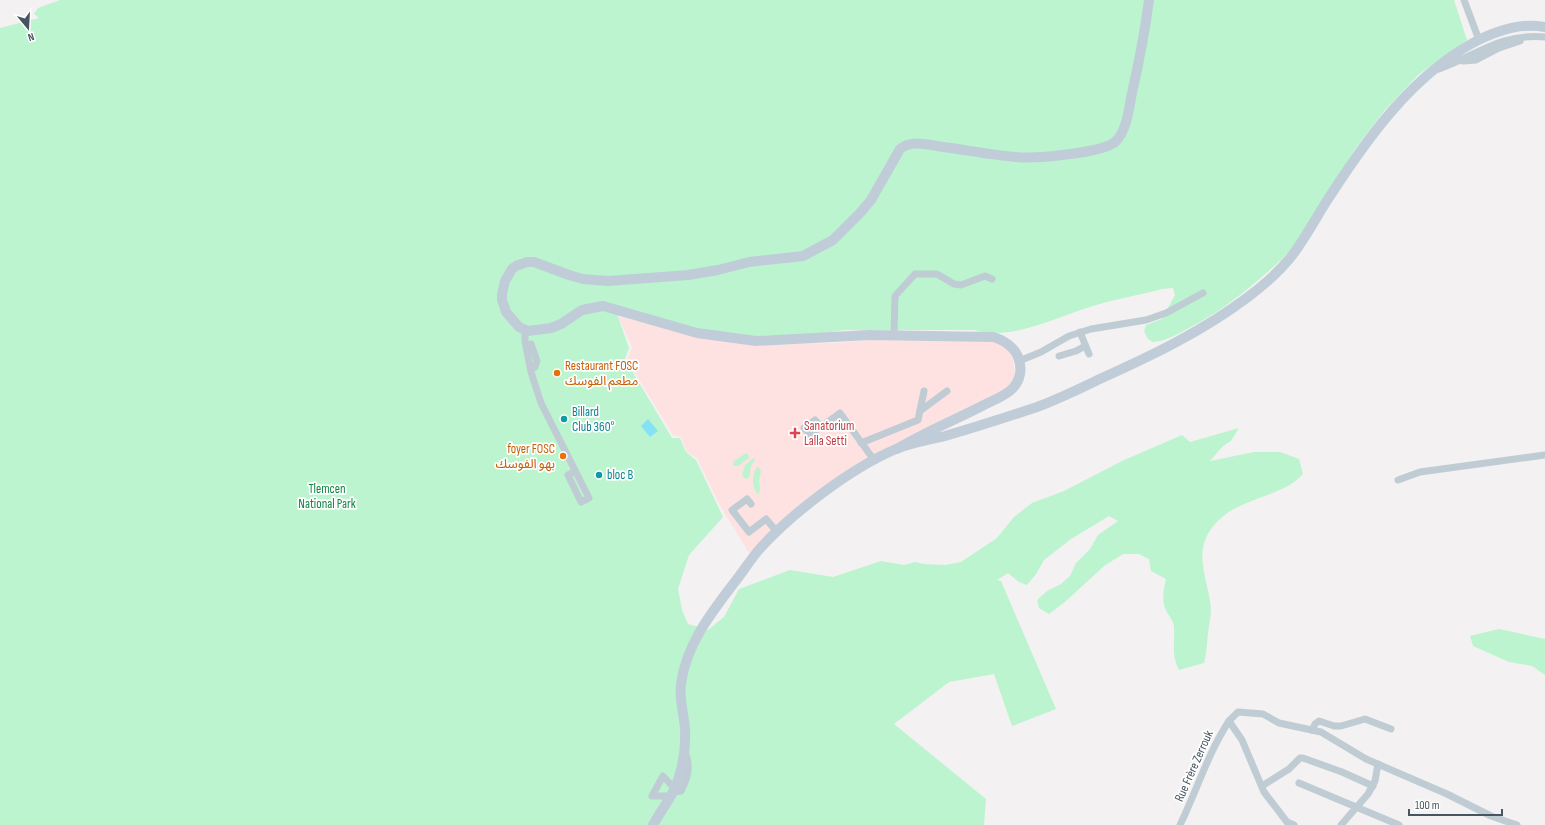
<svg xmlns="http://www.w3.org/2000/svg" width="1545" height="825" viewBox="0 0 1545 825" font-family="'Sofia Sans Condensed','Noto Sans Arabic',sans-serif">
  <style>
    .medical { fill: #fde2e1 }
    .green { fill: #bcf4cf }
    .water { fill: #85e2f5 }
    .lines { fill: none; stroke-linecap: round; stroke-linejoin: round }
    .minor { stroke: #c0ccd4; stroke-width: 7 }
    .secondary { stroke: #c0cdd9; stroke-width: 10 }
    .food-dot { fill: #e8710a; stroke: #fff; stroke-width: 1.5 }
    .culture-dot { fill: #0f9aa8; stroke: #fff; stroke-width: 1.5 }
    .health-dot { fill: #e0444e; stroke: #fff; stroke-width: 1.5 }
    .labels { text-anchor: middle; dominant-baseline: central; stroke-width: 3.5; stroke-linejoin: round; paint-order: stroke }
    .food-label { font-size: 13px; fill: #c56008; stroke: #fff; text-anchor: start }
    .culture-label { font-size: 13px; fill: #0d838f; stroke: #fff; text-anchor: start }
    .health-label { font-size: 13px; fill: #be3a42; stroke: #fff; text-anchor: start }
    .park-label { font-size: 13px; fill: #0e8544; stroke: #fff }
    .street-label { font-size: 13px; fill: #475561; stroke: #fff }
  </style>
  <rect width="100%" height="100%" fill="#f3f1f1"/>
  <polygon class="medical" points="618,316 698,337 754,345 834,343 894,338 993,341 1002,345 1012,356 1014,366 1015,375 1012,382 1007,389 923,430 777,527 749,553 719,504 697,458 687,452 681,437 673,435 627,360 632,347"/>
  <g class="green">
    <path d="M60 0H1454L1467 40 1418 75 1385 110 1355 149 1336 183 1289 253 1286 254 1282 259C1252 286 1223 311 1187 329 1176 335 1165 341 1153 342L1148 339 1144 331 1146 325 1162 319 1175 295 1173 288 1162 289C1139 295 1115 299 1093 306 1055 317 1014 341 974 330H845L810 335 754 336 704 330 615 308 629 348 625 359 672 438H680L686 452 696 460 723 517 689 555 678 589 682 610 688 624 708 630 724 617 739 589 790 570 833 577 881 561 904 565 915 562 924 564 945 565 961 562 997 538 1014 517 1032 503 1064 491 1122 461 1182 435 1190 442 1239 428 1231 441 1223 446 1210 461 1254 452H1280L1299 459 1303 474C1284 496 1244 497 1221 518 1189 547 1207 573 1211 608 1211 616 1209 625 1208 633 1207 643 1207 652 1204 663L1179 670C1171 654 1175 644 1174 627 1174 621 1168 615 1166 610 1161 600 1164 589 1166 579L1151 571 1149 559 1139 554H1123L1104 566 1066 601 1049 614 1039 608 1037 600 1047 591 1061 584 1070 576 1076 563 1090 549 1098 535 1118 521 1109 516 1071 539 1044 560 1036 574 1027 585 1019 582 1008 573 997 580 1001 581 1056 709 1012 726 994 674 949 682 894 724 986 799 984 825H0V28L39 18 34 14 38 8Z"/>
    <polygon points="746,453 749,456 749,458 738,466 735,466 733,465 734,461"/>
    <polygon points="754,458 755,460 751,466 749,478 745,479 742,475 745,465"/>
    <path d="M757 467H759L761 471 759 481 760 489 758 495C752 487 751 476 757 467Z"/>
    <polygon points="1499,629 1545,639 1545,675 1532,666 1509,662 1473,646 1470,636"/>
  </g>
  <polygon class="water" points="648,419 658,431 650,437 641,426"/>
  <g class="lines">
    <g class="minor">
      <polyline points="1464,0 1479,40"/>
      <polyline points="1463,61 1476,60 1499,48 1520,41"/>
      <path d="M1439 69C1478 55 1500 33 1545 37"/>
      <polyline points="525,330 525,341 531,372 541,403 589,498 581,502 568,475 575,471"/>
      <polyline points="1080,332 1089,354"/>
      <polyline points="894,335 895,296 915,274 937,274 954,284 961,285 985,276 992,279"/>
      <polyline points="526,345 531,344 537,361 535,367 531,369"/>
      <polyline points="1059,356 1076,351 1085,346"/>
      <polyline points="1019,361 1041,352 1069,336 1091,329 1146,320 1166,313 1203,293"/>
      <polyline points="920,411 947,391"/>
      <polyline points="821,427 815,420 804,428 810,435 840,413 874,460"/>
      <polyline points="861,443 918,420 924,391"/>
      <polyline points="1398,480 1420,472 1545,455"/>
      <polyline points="751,504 747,499 732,510 749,532 766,519 777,532"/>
      <polyline points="1229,721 1238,712 1263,714 1279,723 1321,732 1366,759 1447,794 1491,816 1517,825"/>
      <polyline points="1312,730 1315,724 1319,721 1334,726 1341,726 1365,719 1391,729"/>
      <polyline points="1299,783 1399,825"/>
      <polyline points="1262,786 1289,769 1300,758 1303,758 1342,772 1373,786"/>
      <path d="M673 792 681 791C688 778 691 766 685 752"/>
      <polyline points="670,796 652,796 663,776 674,788"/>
      <path d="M1180 825C1197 790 1208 753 1229 721L1242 740 1264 792 1287 822 1294 825"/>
      <polyline points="1341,825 1368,794 1375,781 1378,764"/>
    </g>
    <g class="secondary">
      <path d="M897 449C925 432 955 420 984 405 993 400 1006 396 1013 388 1020 380 1022 370 1019 360 1016 348 1004 340 993 337L869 335 756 341 697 333 603 306 582 310 561 324 551 328 528 331 519 327 506 312 502 300V294L505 281 512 269 516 266 527 262H534L569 275 583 279 608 281 688 275 718 270 749 262 803 256 833 240 860 213 871 200 900 149C912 139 929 145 943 147 967 150 991 155 1016 157 1033 159 1105 153 1116 141 1127 130 1129 108 1132 93 1139 62 1145 31 1149 0"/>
      <path d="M653 825C659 814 667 803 673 792 682 773 686 750 685 729 684 714 679 700 681 684 686 645 711 613 734 583 742 573 749 562 757 552 789 515 851 468 896 449 911 443 929 440 945 436 976 427 1007 417 1037 407 1059 399 1081 388 1102 378 1153 355 1203 331 1248 297 1264 285 1282 269 1294 253 1308 234 1319 212 1332 193 1369 136 1411 78 1471 44 1493 32 1520 22 1545 27"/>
    </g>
  </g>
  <g class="food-dot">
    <circle cx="557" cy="373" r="4"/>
    <circle cx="563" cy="456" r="4"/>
  </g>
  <g class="culture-dot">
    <circle cx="564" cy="419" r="4"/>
    <circle cx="599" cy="475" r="4"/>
  </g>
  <path class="health-dot" d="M793 427h4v4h4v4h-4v4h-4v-4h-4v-4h4z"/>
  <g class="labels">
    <g class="food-label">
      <text x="565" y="366">Restaurant FOSC<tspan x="565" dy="15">مطعم الفوسك</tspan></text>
      <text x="555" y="449" text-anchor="end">foyer FOSC<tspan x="555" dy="15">بهو الفوسك</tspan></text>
    </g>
    <g class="culture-label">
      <text x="572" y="412">Billard<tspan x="572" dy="15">Club 360°</tspan></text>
      <text x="607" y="475">bloc B</text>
    </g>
    <g class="health-label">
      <text x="804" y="426">Sanatorium<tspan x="804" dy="15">Lalla Setti</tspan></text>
    </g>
    <g class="park-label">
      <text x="327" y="489">Tlemcen<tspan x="327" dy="15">National Park</tspan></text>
    </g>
    <g class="street-label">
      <text transform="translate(1194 766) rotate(-66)">Rue Frère Zerrouk</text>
    </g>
  </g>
  <g transform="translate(28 28) rotate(162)" stroke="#ffffff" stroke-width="3" paint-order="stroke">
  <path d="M0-3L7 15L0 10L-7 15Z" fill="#475561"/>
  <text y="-6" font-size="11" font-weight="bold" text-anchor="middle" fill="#475561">N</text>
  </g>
  <path d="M1409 809v6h93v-6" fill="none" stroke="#475561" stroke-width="2"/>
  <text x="1415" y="809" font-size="12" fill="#475561" stroke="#ffffff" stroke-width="3" paint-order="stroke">100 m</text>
</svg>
